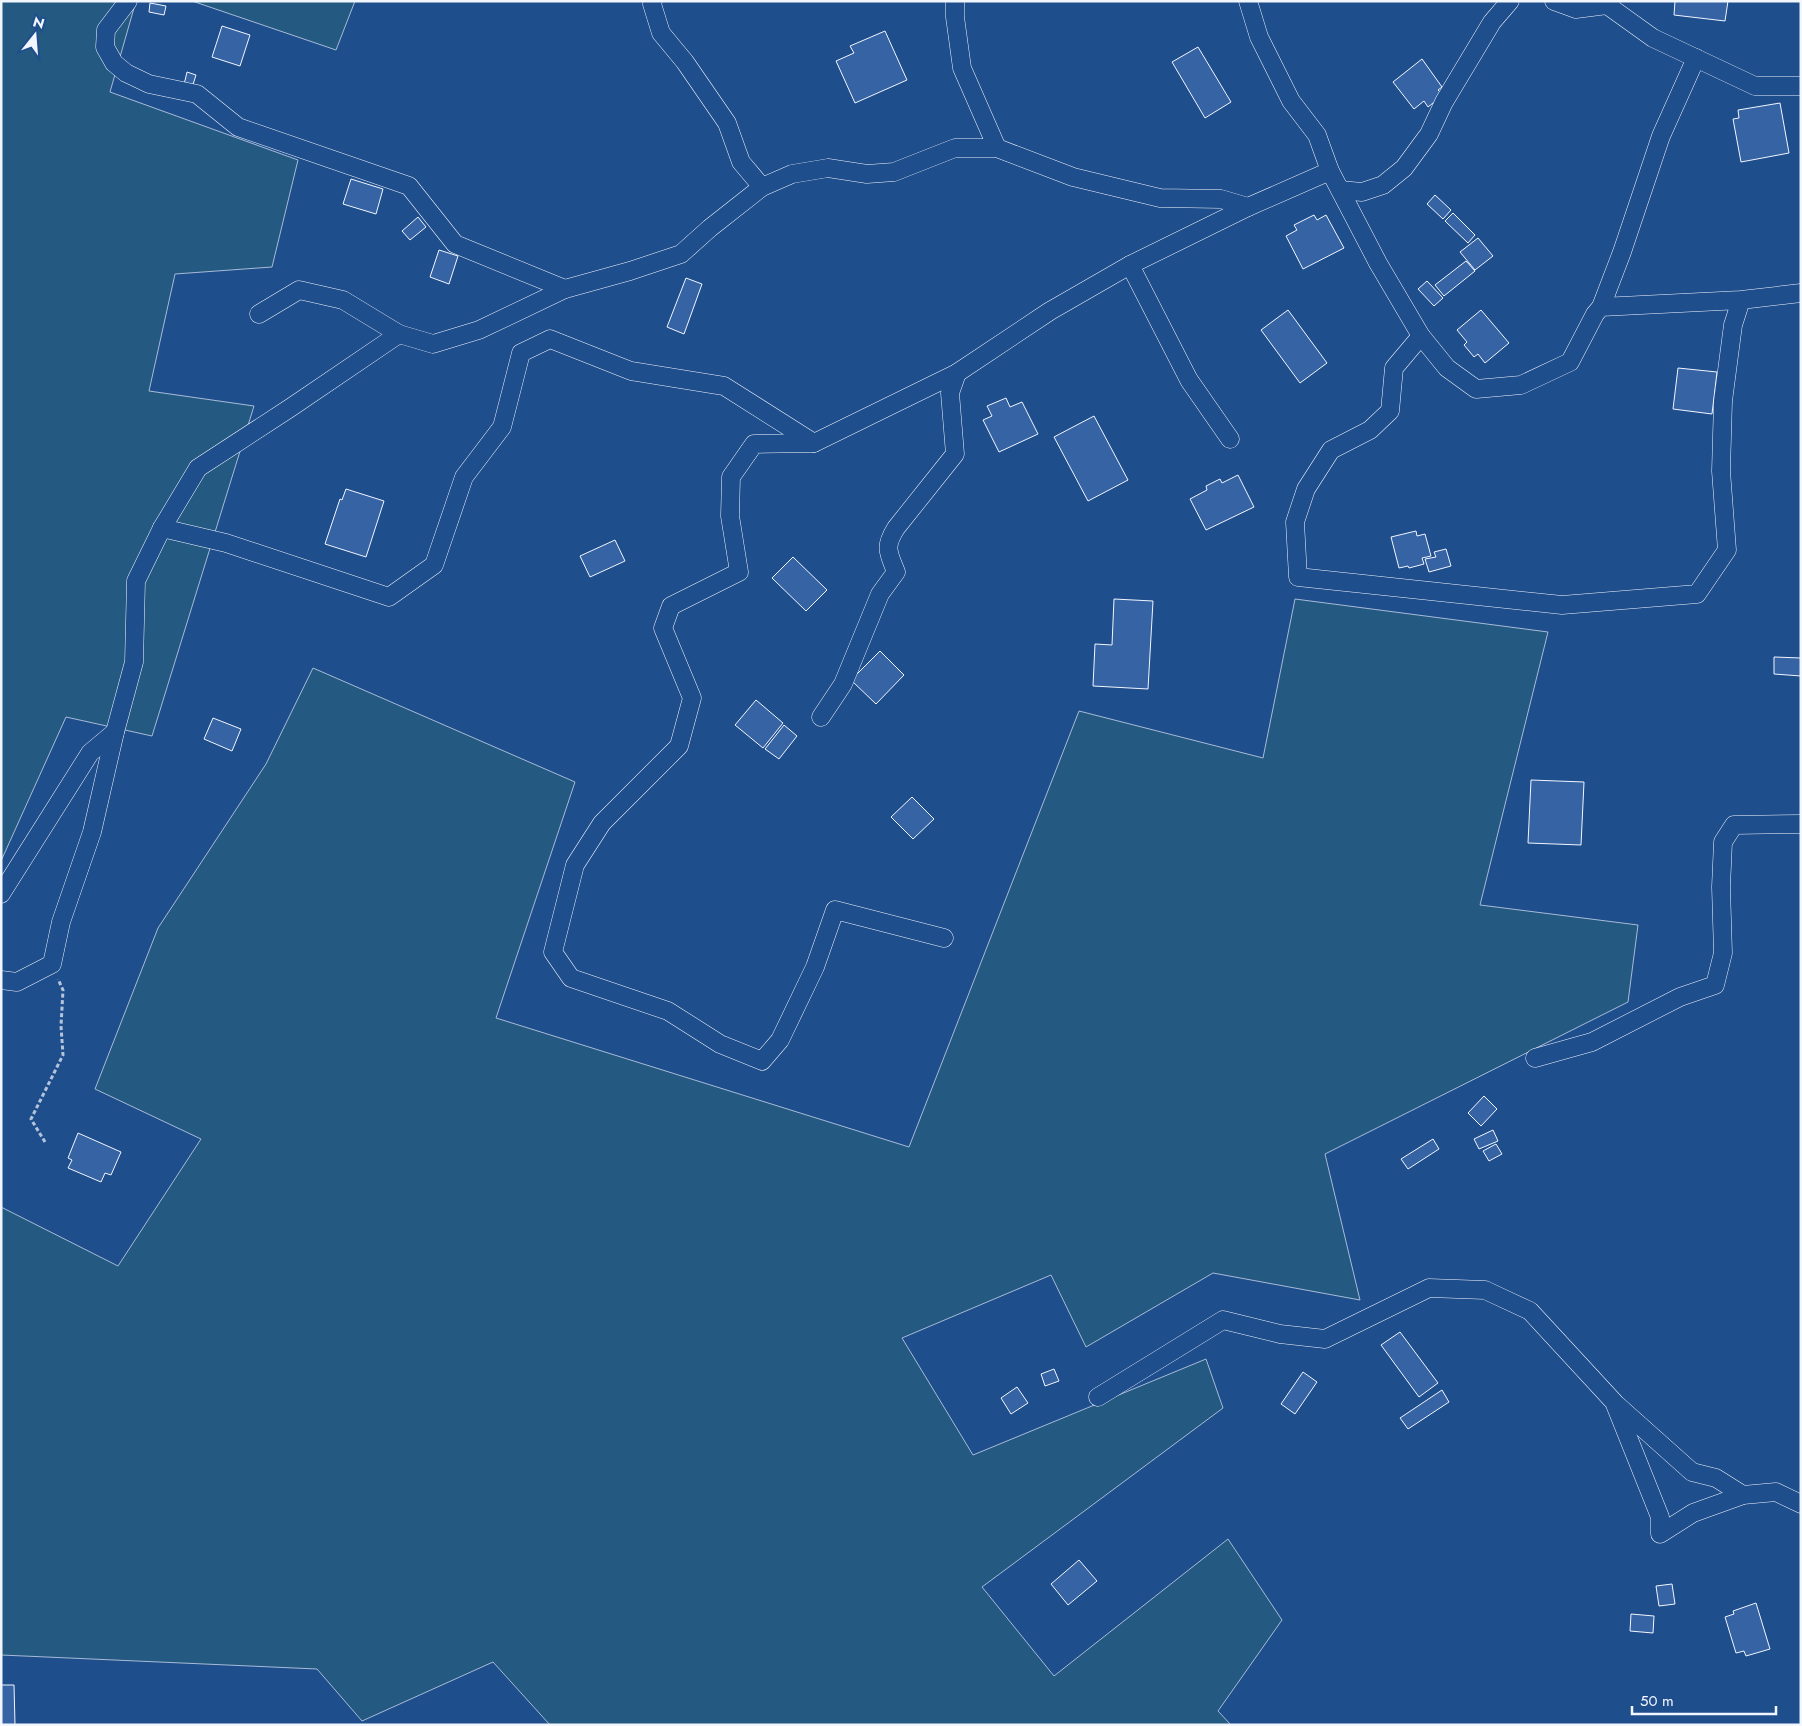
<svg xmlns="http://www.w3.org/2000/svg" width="1802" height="1726" viewBox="0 0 1802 1726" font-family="Jost,sans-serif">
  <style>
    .green { fill: #245a82; stroke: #a8bbd7 }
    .building { fill: #3563a3; stroke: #f2f6ff }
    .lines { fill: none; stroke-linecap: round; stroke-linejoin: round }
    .minor-casing { stroke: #f2f6ff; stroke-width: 19 }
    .path { stroke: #b3c4dc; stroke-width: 3; stroke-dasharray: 4 2.5; stroke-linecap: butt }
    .minor { stroke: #1f4e8c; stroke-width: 18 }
  </style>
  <rect width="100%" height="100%" fill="#1f4e8c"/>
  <g class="green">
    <polygon points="1,1 136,1 110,92 298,160 272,267 175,274 149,391 254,406 152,736 66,717 1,861"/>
    <polygon points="192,1 355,1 336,50"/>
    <polygon points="1295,599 1548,632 1480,905 1638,925 1628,1002 1325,1154 1360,1300 1213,1273 1086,1347 1051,1275 902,1338 973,1455 1206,1359 1223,1408 982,1587 1054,1676 1228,1539 1282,1620 1218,1711 1231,1725 550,1725 493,1662 362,1721 317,1669 1,1655 1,1207 118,1266 201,1139 95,1089 158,928 266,764 313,668 575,782 496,1018 909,1147 1079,711 1263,758"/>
  </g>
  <g class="building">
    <polygon points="1675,1 1728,1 1725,21 1674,15"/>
    <polygon points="150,3 166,6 164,15 149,12"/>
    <polygon points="222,26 250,35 240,66 212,57"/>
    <polygon points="885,31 907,80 855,103 836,61 854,53 850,46"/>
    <polygon points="1198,47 1231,102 1205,118 1172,62"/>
    <polygon points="1422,59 1442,87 1438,90 1443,95 1428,107 1424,101 1414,109 1393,82"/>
    <polygon points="187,72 196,75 191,91 183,89"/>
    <polygon points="1780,103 1789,153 1741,162 1733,119 1739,118 1738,110"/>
    <polygon points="351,179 383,189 376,214 343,204"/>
    <polygon points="1435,195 1451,210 1443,219 1427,204"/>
    <polygon points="1453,213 1475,235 1468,243 1445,221"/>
    <polygon points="1314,215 1317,220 1326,215 1344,248 1303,269 1286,236 1297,230 1294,225"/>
    <polygon points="418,217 426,227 410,240 402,231"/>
    <polygon points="1478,238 1493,256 1475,270 1460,252"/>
    <polygon points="439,250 458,256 449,284 430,277"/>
    <polygon points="1466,261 1475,271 1444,296 1435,285"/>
    <polygon points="686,278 702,284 684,334 667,327"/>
    <polygon points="1427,281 1443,298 1434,306 1418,289"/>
    <polygon points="1288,310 1327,363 1300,383 1261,330"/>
    <polygon points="1481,310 1509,343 1485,363 1478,354 1474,357 1464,345 1467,342 1457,330"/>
    <polygon points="1678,368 1717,372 1712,414 1673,409"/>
    <polygon points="1006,398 1010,407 1022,402 1038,434 999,452 983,420 992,416 987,406"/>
    <polygon points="1094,416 1128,480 1088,501 1054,437"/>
    <polygon points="1238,475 1254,507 1206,530 1190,499 1207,490 1206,486 1220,479 1222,483"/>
    <polygon points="346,489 384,501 366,557 325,544 340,499 342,500"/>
    <polygon points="1416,531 1417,536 1425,534 1431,556 1422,558 1424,564 1409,568 1408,566 1399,568 1391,537"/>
    <polygon points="615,540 625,561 590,577 580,556"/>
    <polygon points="1446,549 1451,566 1429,572 1425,559 1436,557 1434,552"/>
    <polygon points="793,557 827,590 806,611 772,578"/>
    <polygon points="1114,599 1153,601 1148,689 1093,686 1095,644 1112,645"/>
    <polygon points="880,651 904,675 876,704 851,680"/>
    <polygon points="1774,657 1801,658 1801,676 1774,674"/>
    <polygon points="756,700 783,723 763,748 735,725"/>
    <polygon points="213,718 241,729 232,751 204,739"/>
    <polygon points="784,725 797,736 779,759 765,749"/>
    <polygon points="1531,780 1584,782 1581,845 1528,843"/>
    <polygon points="912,797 934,819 913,839 891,817"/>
    <polygon points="1484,1096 1497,1109 1481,1126 1468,1113"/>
    <polygon points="1493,1130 1498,1141 1479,1149 1474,1139"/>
    <polygon points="78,1133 121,1152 111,1175 105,1173 101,1182 68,1168 72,1160 68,1158"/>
    <polygon points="1433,1139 1439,1149 1408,1169 1401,1159"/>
    <polygon points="1496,1144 1502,1154 1489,1161 1483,1151"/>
    <polygon points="1400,1332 1438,1383 1419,1397 1381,1345"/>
    <polygon points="1054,1369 1059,1381 1045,1386 1041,1374"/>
    <polygon points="1303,1372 1317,1382 1295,1414 1281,1404"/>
    <polygon points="1017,1387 1028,1403 1011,1414 1001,1398"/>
    <polygon points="1442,1390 1449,1402 1408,1429 1400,1418"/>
    <polygon points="1079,1560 1097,1581 1068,1605 1051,1584"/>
    <polygon points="1672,1584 1675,1604 1659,1606 1656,1586"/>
    <polygon points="1756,1603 1770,1649 1746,1656 1744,1651 1736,1653 1725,1617 1734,1614 1733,1611"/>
    <polygon points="1631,1614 1654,1616 1653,1633 1630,1631"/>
    <polygon points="1,1685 14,1685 15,1725 1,1725"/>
  </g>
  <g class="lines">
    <defs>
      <g id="minor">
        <polyline points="128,1 106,30 105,47 114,63 126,73 149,84 197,94 238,127 409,186 455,244 565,289"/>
        <polyline points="653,1 652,4 661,33 685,62 727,123 741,162 762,187"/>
        <polyline points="955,1 955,17 962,68 997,148"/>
        <polyline points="1248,1 1259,37 1291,101 1317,135 1330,171 1378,263 1421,336"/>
        <polyline points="1554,1 1576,9 1607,5 1611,1"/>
        <polyline points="1607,5 1653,38 1755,86 1801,86"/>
        <polyline points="1340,190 1362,192 1383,185 1404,168 1429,134 1444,102 1492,22 1510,1"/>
        <polyline points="1130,265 1189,380 1230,439"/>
        <polyline points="1741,300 1601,307 1595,314 1570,362 1521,385 1476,389 1447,368 1421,336 1394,368 1390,411 1370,430 1331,450 1306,489 1295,522 1298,577 1562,605 1697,594 1727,550 1721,471 1723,401 1733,325 1741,300 1801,293"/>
        <polyline points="1601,307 1622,252 1661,136 1696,58"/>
        <polyline points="259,314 299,290 343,300 399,334"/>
        <polyline points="162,528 226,543 389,597 434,565 464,477 502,427 521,353 550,339 631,371 724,386 814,443"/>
        <path d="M821 717 843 684 880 594 896 572C888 552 884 547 896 528L955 454 950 393 957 373"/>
        <polyline points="1,894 90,753 115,732"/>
        <polyline points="944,938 835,910 815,967 780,1040 762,1061 720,1044 668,1011 571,978 553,952 575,865 602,823 679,746 692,698 663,628 671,606 739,572 730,516 731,477 754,444 814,443 957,373 1050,311 1130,265 1248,207"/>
        <polyline points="1,980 17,982 52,964 61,922 92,832 115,732 134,662 136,581 162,528 198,468 290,408 399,334 433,344 479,330 565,289 630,271 681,254 710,228 762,187 792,174 828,168 867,174 894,172 955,148 997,148 1073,177 1160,198 1221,199 1248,207 1330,171"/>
        <polyline points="1535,1058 1592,1042 1680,997 1715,985 1723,953 1721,887 1723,842 1734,825 1801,824"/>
        <polyline points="1098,1397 1223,1320 1280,1334 1325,1339 1429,1288 1485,1290 1530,1311 1614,1402 1660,1517 1660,1534 1693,1513 1743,1495 1776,1492 1801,1504"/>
        <polyline points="1617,1405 1692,1472 1716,1478 1743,1495"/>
      </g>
    </defs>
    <use href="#minor" class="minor-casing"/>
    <polyline class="path" points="45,1142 31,1119 63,1055 61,1026 63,990 58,979"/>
    <use href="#minor" class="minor"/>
  </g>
  <rect width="1802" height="1726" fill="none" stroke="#f2f6ff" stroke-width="5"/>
  <g transform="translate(35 35) rotate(17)" stroke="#1f4e8c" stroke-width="4" paint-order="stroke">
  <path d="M0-4L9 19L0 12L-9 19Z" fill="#f2f6ff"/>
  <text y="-8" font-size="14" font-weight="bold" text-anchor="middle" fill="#f2f6ff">N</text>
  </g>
  <path d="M1632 1706v8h144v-8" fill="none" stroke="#f2f6ff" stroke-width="2.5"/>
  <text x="1640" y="1706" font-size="15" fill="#f2f6ff" stroke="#1f4e8c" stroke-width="4" paint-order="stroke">50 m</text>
</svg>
